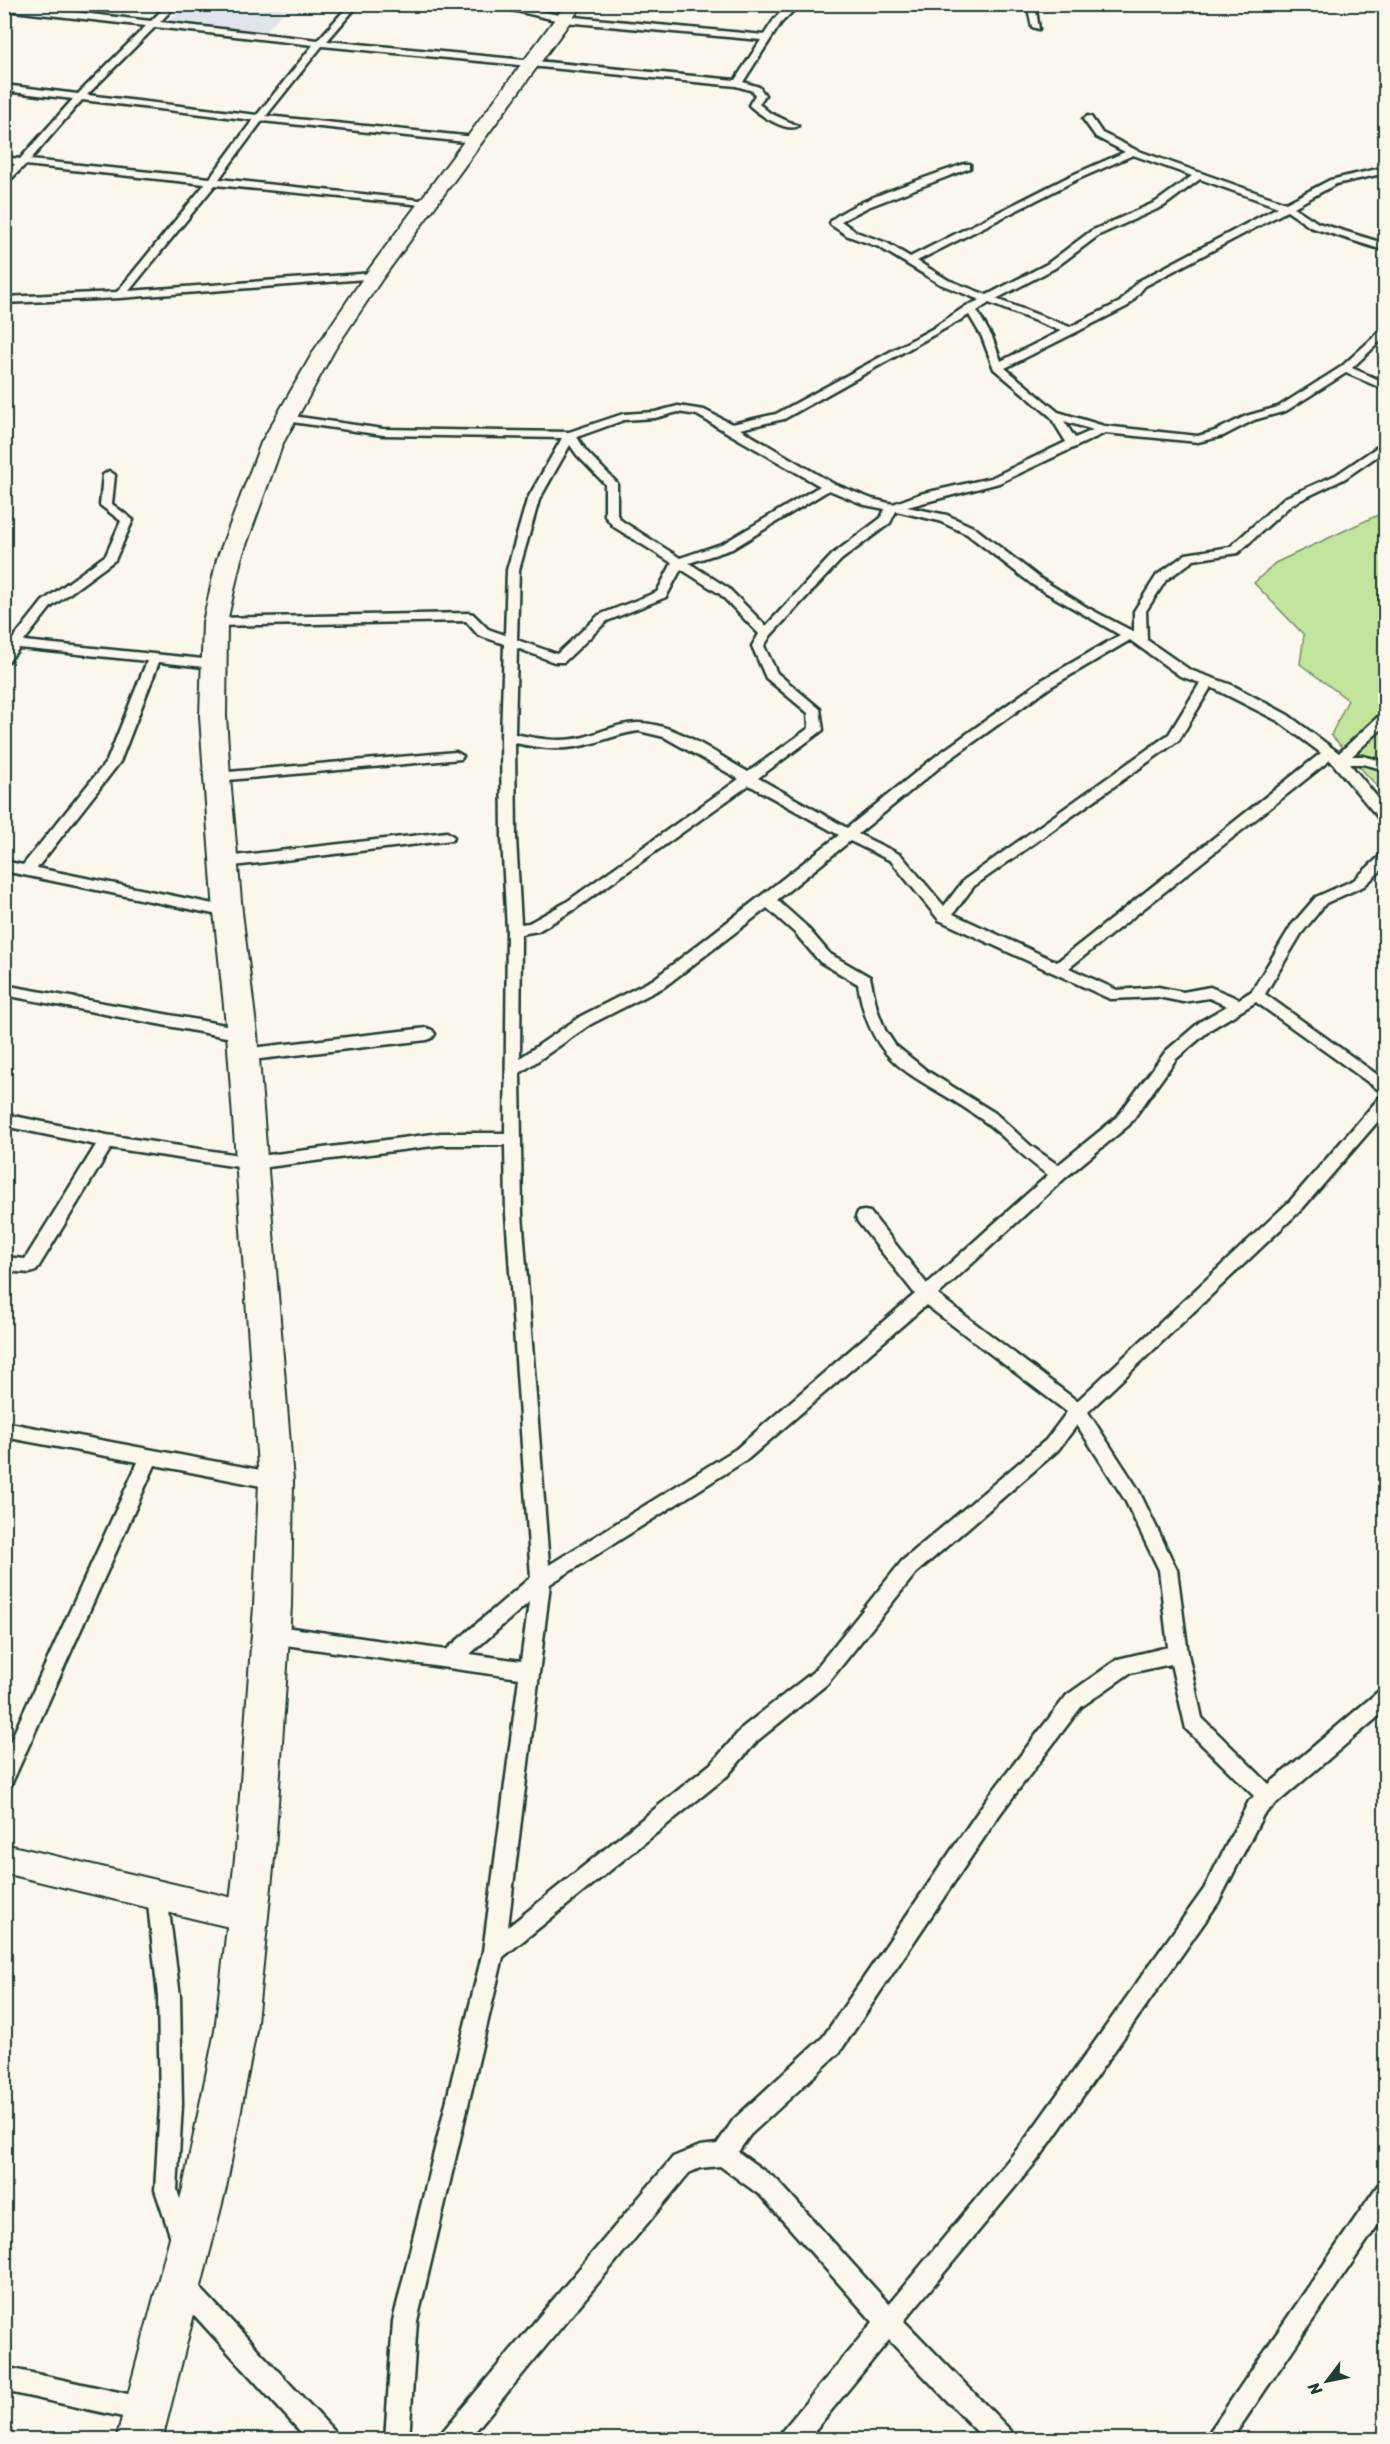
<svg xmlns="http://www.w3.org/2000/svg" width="1390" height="2444" viewBox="0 0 1390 2444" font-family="Sriracha,sans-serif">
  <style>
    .built { fill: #e1e5eb }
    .green { fill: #c3e49d; stroke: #719068; stroke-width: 1.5 }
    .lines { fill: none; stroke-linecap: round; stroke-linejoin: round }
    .street-casing { stroke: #1f3d34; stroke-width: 5 }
    .secondary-casing { stroke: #1f3d34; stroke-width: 4 }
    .highway-casing { stroke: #1f3d34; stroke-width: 4 }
    .street { fill: #fbf7ec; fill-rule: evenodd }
    .secondary { fill: #fbf7ec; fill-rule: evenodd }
    .highway { fill: #fbf7ec; fill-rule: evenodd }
  </style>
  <rect width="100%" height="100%" fill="#fbf7ec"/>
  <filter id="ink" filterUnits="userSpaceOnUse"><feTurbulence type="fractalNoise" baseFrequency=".0167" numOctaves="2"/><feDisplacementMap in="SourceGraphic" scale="12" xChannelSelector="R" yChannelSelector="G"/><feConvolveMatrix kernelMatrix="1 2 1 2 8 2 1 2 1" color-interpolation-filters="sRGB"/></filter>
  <g filter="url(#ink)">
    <polygon class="built" points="184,5 290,5 263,34 167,23"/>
    <polygon class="green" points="1380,514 1385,514 1385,795 1331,735 1348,700 1300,664 1304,635 1254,583 1275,563"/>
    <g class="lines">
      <defs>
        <g id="street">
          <path d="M4 4 151 21 168 4H177L160 22 318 40 350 4H359L327 41 735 80 761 40 564 22 486 4H505L564 16 764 35C773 21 782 4 800 4L781 23 743 82 759 87 765 95 759 104 770 113 798 126C787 133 758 114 749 105L755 95 753 91 736 86 322 46 266 116 475 137 480 140 475 143 262 121 219 179 429 201 433 202V206L215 185 129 291 374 273 379 276 378 278 120 298 4 303V297L117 292 205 184 25 165 4 186V176L15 164 4 163V157L20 159 73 99 4 91V85L78 94 146 26 4 10ZM155 27 313 45 257 115 87 95ZM82 100 253 120 210 178 30 160Z"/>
          <polygon points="1027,4 1035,4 1039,29 1032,27"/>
          <path d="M1088 116 1091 117 1102 133 1136 150 1286 203 1330 180 1386 167V173L1336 184 1294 207 1318 223 1386 244V251L1310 227 1287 211 1145 286 1128 306 1005 368 1058 412 1104 426 1198 436 1215 431 1246 416 1278 407 1341 367 1386 326V336L1352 368 1386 383V390L1346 373 1286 411 1254 420 1223 436 1198 442 1105 433 999 483 907 507 947 515 975 528 1041 579 1088 608 1134 632V611L1157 575 1186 554 1230 547 1284 498 1336 475 1386 441V450L1344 479 1292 504 1238 553 1194 560 1166 580 1146 611 1147 640 1190 670 1232 685 1288 715 1339 753 1381 714 1386 713V725L1352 756H1363L1386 762V770L1363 764H1350L1386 808V822L1381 821 1330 760 1069 968 1117 990 1158 987 1183 992 1210 987 1239 999 1252 991 1291 926 1316 897 1354 880 1381 855 1386 853V866L1364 886 1326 903 1301 934 1265 994 1386 1081V1095L1256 1002 1211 1029 1176 1059 1129 1125 1065 1178 938 1295 1077 1401 1290 1201 1380 1097 1386 1095V1112L1302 1209 1088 1412 1138 1489 1177 1570 1188 1654 1202 1718 1269 1784 1379 1691 1386 1688V1710L1263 1815 1218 1903 1040 2157 904 2321 1011 2431 1014 2440H985L889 2340 807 2440H779L782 2431 873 2322 761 2196 720 2166 700 2168 689 2173 468 2440H440L443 2431 673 2157 700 2146 717 2144 734 2119 823 2037 986 1800 1067 1695 1118 1659 1168 1647 1159 1570 1125 1500 1077 1425 1058 1450 916 1573 827 1684 757 1741 727 1776 503 1957 417 2321 409 2440H385L393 2321 483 1951 519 1678 271 1643 264 1640 261 1634 264 1628 271 1625 446 1650 531 1577 506 1214 505 1145H441L252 1169 111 1148 36 1271 30 1273 4 1271V1257L25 1259 96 1145 4 1126V1114L107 1135 252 1157 441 1133H505L507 930 502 838 501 737 504 644 478 635 466 621 215 626 209 622 215 618 469 613 473 614 488 629 505 635 507 570 527 500 562 438 383 435 285 421 279 418 285 415 383 429 569 432 623 414 655 412 678 406 704 410 732 424 776 414 932 329 966 306 980 300 940 284 879 247 848 236 831 225 830 223C839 205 940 173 964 164H970V168L868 207 841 221 856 232 887 243 910 257 1070 176 1125 152 1096 137 1083 119ZM1133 155 1192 176 1156 202 1091 231 1047 264 987 295 948 280 917 261 1076 180ZM1200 179 1278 207 1137 282 1120 302 1070 327 996 299 1055 268 1099 235 1164 206ZM989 303 1061 331 1001 361 992 337 977 311ZM969 315 982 337 994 369 1050 416 1066 442 991 478 920 494 893 504 872 499 832 483 740 429 784 419ZM678 412 697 415 820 486 724 543 680 558 622 521 617 515V483L586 451 577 437 624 420 655 418ZM1064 421 1093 430 1075 438ZM570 445 577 455 605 484V516L614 527 672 563 657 592 599 615 557 654 517 640 519 570 539 500ZM829 490 865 505 885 509 881 518 833 554 766 626 728 588 689 563 732 549ZM896 511 939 521 967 534 1033 585 1120 635 1042 680 936 756 847 828 758 778 823 730 820 709 777 673 764 646 771 635 841 560 890 523ZM681 569 720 594 759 634 752 646 766 678 808 713 809 728 748 772C715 754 677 723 638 723 619 723 602 732 584 737 561 743 538 739 515 734L517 648 554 662H564L607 621 666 597ZM1130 640 1180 676 1200 683 1169 734 964 880 944 906 901 855 858 834 946 762 1052 686ZM1211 687 1278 721 1321 753 1057 962 953 914 974 886 1179 740ZM639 731 664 737 739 779 565 903 529 923 521 924 516 838 515 743C538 748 561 751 585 745 604 741 620 733 639 731ZM749 785 839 835 654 979 581 1016 520 1058 521 934 538 931 575 909ZM850 841 891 861 939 920 1110 999 1158 997 1183 1002 1209 998 1227 1006 1201 1021 1166 1051 1117 1117 1058 1165 1031 1146 995 1113 927 1071 895 1045 885 1030 877 1009 870 977 830 954 805 925 777 900ZM767 908 795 933 820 962 858 984C872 1073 918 1073 981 1119 1005 1136 1023 1158 1048 1175L927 1284 870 1212 864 1211 858 1212 856 1217 858 1222 915 1294 736 1449 549 1565 522 1214 520 1073 591 1024 664 987ZM926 1305 1067 1412 1046 1440 902 1561 813 1672 743 1727 713 1762 508 1927 550 1584 748 1459ZM529 1602 521 1661 470 1654ZM1171 1664 1186 1729 1254 1796 1249 1801 1204 1889 1024 2141 889 2304 777 2180 738 2152 750 2135 839 2053 1000 1814 1081 1707 1130 1673Z"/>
          <polygon points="109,471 115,475 112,504 133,520 115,560 51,607 24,641 213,660 219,664 213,668 159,662 120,762 37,868 233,908 235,912 228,917 4,871 4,861 23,865 107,761 147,661 19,648 9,661 4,662 6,646 4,640 12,640 43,601 106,555 121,521 100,505 103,475"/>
          <polygon points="456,752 463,756 461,759 217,781 210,777 217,773"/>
          <polygon points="447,832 454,837 452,840 225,867 218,862 225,857"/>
          <polygon points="4,985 242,1028 247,1030 250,1034 247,1038 242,1040 4,995"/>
          <polygon points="427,1028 432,1030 435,1034 432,1038 427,1040 243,1061 238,1059 235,1055 238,1051 243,1049"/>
          <polygon points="4,1422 276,1473 282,1476 285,1481 282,1486 276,1489 155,1465 11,1785 4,1787 4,1755 138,1462 4,1437"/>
          <polygon points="157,1885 164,1888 167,1895 180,1996 182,2105 177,2190 193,2239 190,2247 182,2250 174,2247 155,2190 160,2105 158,1996 147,1895 150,1888"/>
          <polygon points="1386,2182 1386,2213 1231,2440 1204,2440 1378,2185"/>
          <polygon points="183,2274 191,2278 334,2431 337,2440 308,2440 175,2294 171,2286 175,2278"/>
          <polygon points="4,2367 146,2398 155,2401 158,2410 155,2419 146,2422 4,2391"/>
        </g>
        <polygon id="secondary" points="4,1844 250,1902 261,1906 265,1917 261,1928 250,1932 4,1873"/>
        <polygon id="highway" points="566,4 583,4 382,279 335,349 283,443 241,559 227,622 226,716 230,777 242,912 257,1034 293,1481 291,1606 275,1849 256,2031 226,2188 162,2440 116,2440 183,2188 215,2031 236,1849 254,1606 259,1481 227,1034 214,912 204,777 200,716 203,622 217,559 261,443 315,349 367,272"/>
      </defs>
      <use href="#street" class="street-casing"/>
      <use href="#secondary" class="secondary-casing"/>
      <use href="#highway" class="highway-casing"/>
      <use href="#street" class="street"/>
      <use href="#secondary" class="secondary"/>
      <use href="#highway" class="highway"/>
    </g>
  </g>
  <rect width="1390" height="2444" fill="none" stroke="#fbf7ec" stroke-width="24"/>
  <rect x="12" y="12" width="1366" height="2420" fill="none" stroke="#1f3d34" stroke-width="2" filter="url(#ink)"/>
  <g transform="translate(1327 2381) rotate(238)" stroke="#fbf7ec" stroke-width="4.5" paint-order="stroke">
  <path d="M0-4.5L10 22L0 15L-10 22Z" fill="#1f3d34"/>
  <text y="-9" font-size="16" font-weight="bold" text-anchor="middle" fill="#1f3d34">N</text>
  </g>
</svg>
